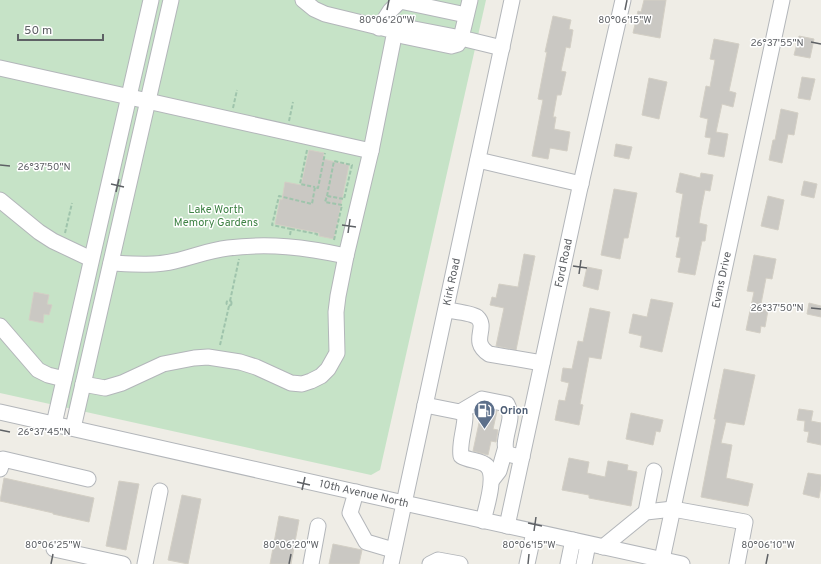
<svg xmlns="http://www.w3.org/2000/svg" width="821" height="564" viewBox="0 0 821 564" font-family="Overpass,sans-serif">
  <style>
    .green { fill: #c6e3c7 }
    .building { fill: #cac8c3; stroke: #d3cfc5 }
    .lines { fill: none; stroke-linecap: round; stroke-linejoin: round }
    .minor-casing { stroke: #b3b6ba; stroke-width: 17 }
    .path { stroke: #9fc4ac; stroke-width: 2; stroke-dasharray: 4 2; stroke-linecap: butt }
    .minor { stroke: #fff; stroke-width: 15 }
    .ticks { fill: none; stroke: #5e6165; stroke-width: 1.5 }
    .labels { text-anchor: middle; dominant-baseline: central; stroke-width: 3; stroke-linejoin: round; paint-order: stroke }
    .park-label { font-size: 11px; fill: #3f8345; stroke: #fff }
    .street-label { font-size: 11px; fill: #5e6165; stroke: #fff }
    .service-label { font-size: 11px; font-weight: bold; fill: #4e5e75; stroke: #fff; text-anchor: start }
    .ticks-label { font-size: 10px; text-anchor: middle; fill: #5e6165; stroke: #fff; stroke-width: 3; stroke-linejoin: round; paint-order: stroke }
  </style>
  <rect width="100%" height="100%" fill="#efede6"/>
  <polygon class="green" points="0,0 486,0 380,470 371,475 0,393"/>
  <g class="building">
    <polygon points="644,0 666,0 660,38 633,33 638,11 641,12"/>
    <polygon points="553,16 571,20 569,29 573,30 570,48 566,47 561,71 566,72 561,95 557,95 553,117 556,117 554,129 570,132 567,151 550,148 548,159 532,156 543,100 538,99 547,52 545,52"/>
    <polygon points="799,36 814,39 810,58 794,55"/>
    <polygon points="714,39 739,44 729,91 736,93 733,107 722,104 716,132 728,134 724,157 708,154 711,138 705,137 708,119 700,117 706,86 710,87 715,60 710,59"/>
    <polygon points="802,77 815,79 810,100 798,98"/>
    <polygon points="649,78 667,82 659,119 642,115"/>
    <polygon points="781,109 798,113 794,135 788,134 782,163 769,160 773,140 775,140"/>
    <polygon points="616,144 632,147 629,159 614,156"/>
    <polygon points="309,150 324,153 323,159 349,165 334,239 319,236 319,233 275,224 280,199 282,200 285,182 301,185"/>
    <polygon points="680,173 700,178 701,173 713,175 710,191 705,190 701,210 699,223 707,225 705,241 702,241 695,275 678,272 681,258 676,257 680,237 676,237 683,194 676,192"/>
    <polygon points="804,181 817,184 814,198 801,195"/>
    <polygon points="614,189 637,193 628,238 624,238 620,259 601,255"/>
    <polygon points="768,196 784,200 778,230 761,226"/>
    <polygon points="524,254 535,256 516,350 496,346 504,308 490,305 492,297 496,298 499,284 518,287"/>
    <polygon points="754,255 776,259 772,279 766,278 760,309 768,310 765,327 761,326 760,333 746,330 754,292 747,291"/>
    <polygon points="587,267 602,270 598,290 583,286"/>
    <polygon points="34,292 49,295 47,304 52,305 49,315 44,314 43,323 29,320"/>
    <polygon points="651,299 673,303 662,352 640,347 642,336 629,333 633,314 647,317"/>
    <polygon points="809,303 821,306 821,317 807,314"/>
    <polygon points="590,308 610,312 601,359 589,357 580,404 583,405 579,425 555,420 559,400 565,401 569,383 561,381 563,368 572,369 578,341 583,342"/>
    <polygon points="724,369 755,375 744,425 726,422 721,443 732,445 726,478 753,484 748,506 701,497 716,419 714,419"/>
    <polygon points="484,408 497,411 493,429 498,430 496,442 491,441 488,455 473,451 482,409"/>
    <polygon points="799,409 813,411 811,421 821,423 821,445 807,442 809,432 804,431 805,421 797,420"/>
    <polygon points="631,413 663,420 660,432 656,431 653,445 626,439"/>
    <polygon points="569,458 589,462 587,473 605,477 608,461 628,465 627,470 637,472 631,506 589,498 589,495 562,490"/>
    <polygon points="808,473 821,475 821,486 819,498 803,494"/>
    <polygon points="4,478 94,498 89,522 53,514 53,513 0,501"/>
    <polygon points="119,481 139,484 126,550 106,546"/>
    <polygon points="182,495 201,499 188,564 168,560"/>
    <polygon points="279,516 299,520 291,564 270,564"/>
    <polygon points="333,544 362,550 359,564 329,564"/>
  </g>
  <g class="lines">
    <defs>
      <g id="minor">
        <polyline points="470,0 461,38 502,48"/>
        <polygon points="404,27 461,38 458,44 451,46 403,36 395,31"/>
        <polyline points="379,28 390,11 400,1 466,15"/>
        <polyline points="0,68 371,151 395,31 325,14 314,9 303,0"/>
        <polyline points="478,160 581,184"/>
        <polyline points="0,200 39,232 53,241 91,259"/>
        <path d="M111 263C131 264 155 266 175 261 193 257 209 250 228 248 270 243 304 247 346 256"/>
        <path d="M446 310C453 311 471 313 477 317 489 328 469 341 489 354L542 363"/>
        <polyline points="0,326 38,370 48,375 64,379"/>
        <polyline points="83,384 105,388 122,383 163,364 194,358 208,357 240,362 256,367 291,383 302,384 311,381 321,376 328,369 337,353 336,312 338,296 346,256 371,151"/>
        <path d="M425 405 460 412 465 416C465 429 459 443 461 456 469 461 481 460 487 466 497 476 486 508 483 521"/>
        <polyline points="0,412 404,503 682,564"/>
        <path d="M460 412 482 399 507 404C509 408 510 412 510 417 510 426 500 449 509 454 513 456 518 456 522 457"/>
        <polyline points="54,424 151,0"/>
        <polyline points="73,428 171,0"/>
        <polyline points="0,469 3,459 88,479"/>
        <polyline points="492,480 499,471 505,450"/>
        <polyline points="356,492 350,513 366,542 393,550"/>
        <polyline points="646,512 654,471"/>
        <polyline points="507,526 579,192 623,0"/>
        <polyline points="603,547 646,512 673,509 745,522 737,564"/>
        <polyline points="54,549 123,564"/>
        <polyline points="145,564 160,491"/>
        <polyline points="311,564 318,526"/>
        <polyline points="391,564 512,0"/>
        <polyline points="430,564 438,560 460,564"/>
        <polyline points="527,564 534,532"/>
        <polyline points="568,564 573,540"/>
        <polyline points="584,564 588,544"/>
        <polyline points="661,564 782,0"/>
      </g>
    </defs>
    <use href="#minor" class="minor-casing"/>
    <g class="path">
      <polyline points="233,108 237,90"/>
      <polyline points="289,121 293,102"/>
      <polyline points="307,150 300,184 315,187"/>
      <polyline points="327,196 334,161 352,165 344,199 327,196 325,202 342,205"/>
      <polyline points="291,229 272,225 279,196 312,204 315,187 318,188 325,153"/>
      <polyline points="65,233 72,203"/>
      <polyline points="290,235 291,229 317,234 317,236 318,237"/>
      <polyline points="334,240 342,205"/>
      <circle cx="229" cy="303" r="2.5"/>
      <polyline points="230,301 239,259"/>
      <polyline points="220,345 229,306"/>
    </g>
    <use href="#minor" class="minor"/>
  </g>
  <path class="ticks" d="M387 10 389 0M625 10 627 0M811 42 821 44M0 165 10 166M111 184 124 187M116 192 119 179M342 225 356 227M348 233 350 219M573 266 587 268M579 274 581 260M811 308 821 309M0 430 10 432M297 482 310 485M302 490 305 477M528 523 542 526M534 531 536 517M51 564 53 554M289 564 291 554M528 564 529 554M766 564 768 554"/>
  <defs>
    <symbol id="fuel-pin" viewBox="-11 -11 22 30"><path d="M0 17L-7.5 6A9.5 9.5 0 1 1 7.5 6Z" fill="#5c6f8a" stroke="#fff"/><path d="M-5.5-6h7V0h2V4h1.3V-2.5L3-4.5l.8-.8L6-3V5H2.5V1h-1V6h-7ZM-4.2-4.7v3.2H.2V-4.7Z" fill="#fff"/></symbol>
  </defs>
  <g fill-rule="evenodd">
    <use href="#fuel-pin" x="472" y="398" width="25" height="34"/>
  </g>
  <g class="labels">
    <g class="park-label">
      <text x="216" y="210">Lake Worth<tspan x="216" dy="13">Memory Gardens</tspan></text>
    </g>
    <g class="street-label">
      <text transform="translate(564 263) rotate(-78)">Ford Road</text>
      <text transform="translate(722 280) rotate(-78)">Evans Drive</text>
      <text transform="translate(452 282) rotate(-78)">Kirk Road</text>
      <text transform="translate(364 494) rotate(13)">10th Avenue North</text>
    </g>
    <g class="service-label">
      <text x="500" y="411">Orion</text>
    </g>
  </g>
  <g class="ticks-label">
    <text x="387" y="23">80°06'20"W</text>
    <text x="625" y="23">80°06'15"W</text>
    <text x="777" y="46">26°37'55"N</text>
    <text x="44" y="170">26°37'50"N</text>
    <text x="777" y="311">26°37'50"N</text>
    <text x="44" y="435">26°37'45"N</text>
    <text x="53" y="548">80°06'25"W</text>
    <text x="291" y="548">80°06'20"W</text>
    <text x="529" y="548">80°06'15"W</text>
    <text x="768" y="548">80°06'10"W</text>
  </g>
  <path d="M18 34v6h85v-6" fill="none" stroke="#5e6165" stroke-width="2"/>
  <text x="24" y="34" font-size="12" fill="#5e6165" stroke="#ffffff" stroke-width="3" paint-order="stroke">50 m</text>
</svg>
